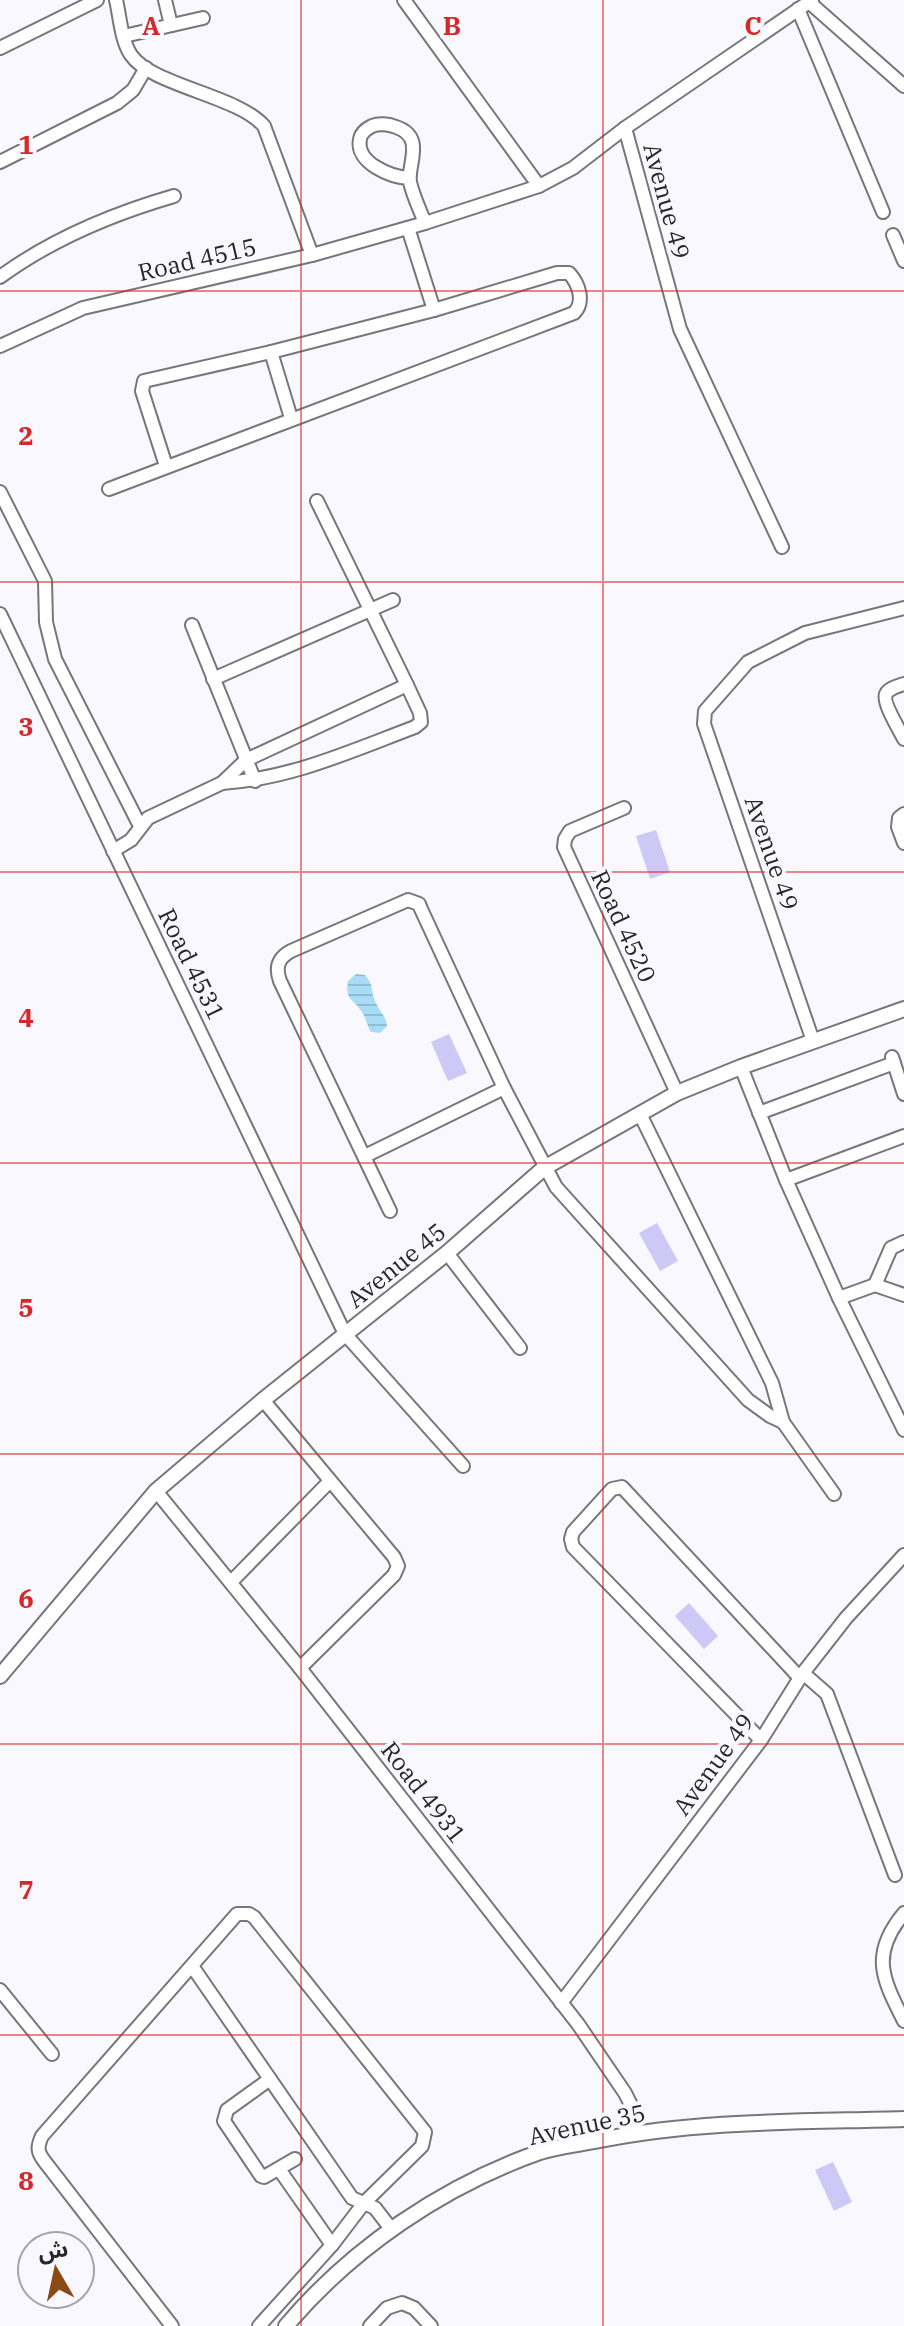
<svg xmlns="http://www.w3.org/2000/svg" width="904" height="2326" viewBox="0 0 904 2326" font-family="'IBM Plex Serif','Noto Sans Arabic',serif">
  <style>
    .grass { fill: #cec8f6 }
    .water { fill: url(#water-rules) }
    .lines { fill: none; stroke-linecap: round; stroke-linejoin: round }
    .minor-casing { stroke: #77767c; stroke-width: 16 }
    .tertiary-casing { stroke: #77767c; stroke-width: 18 }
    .minor { stroke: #fff; stroke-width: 12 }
    .tertiary { stroke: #fff; stroke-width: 14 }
    .grid { fill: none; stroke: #d62828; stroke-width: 2; stroke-opacity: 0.55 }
    .labels { text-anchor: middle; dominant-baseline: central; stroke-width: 8; stroke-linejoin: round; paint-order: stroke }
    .street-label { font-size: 24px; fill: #272729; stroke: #f9f8fe }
    .grid-label { font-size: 26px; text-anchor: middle; font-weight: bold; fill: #d62828; stroke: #f9f8fe; stroke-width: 8; stroke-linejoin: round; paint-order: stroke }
  </style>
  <defs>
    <pattern id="water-rules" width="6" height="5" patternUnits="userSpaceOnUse" patternTransform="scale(2)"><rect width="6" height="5" fill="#a8dcf6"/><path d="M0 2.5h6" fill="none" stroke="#91bdd3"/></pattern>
  </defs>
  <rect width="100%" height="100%" fill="#f9f8fe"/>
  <g class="grass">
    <polygon points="656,830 670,872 650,879 636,836"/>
    <polygon points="449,1034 467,1073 448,1081 431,1042"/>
    <polygon points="657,1223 678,1261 660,1271 639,1233"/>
    <polygon points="689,1603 718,1636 704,1649 675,1616"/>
    <polygon points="833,2162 852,2202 834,2211 815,2170"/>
  </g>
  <path class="water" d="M356 974 365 975C375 987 370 989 375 1001 379 1011 386 1015 387 1026L380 1033 371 1032C367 1025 366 1018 362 1012 353 997 345 1002 348 981Z"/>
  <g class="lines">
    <defs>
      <g id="minor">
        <path d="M116 0C120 17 121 40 131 55 152 86 237 95 264 126L312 255"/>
        <polyline points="165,0 171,25"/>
        <polyline points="404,0 539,186"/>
        <polyline points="809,2 904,86"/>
        <polyline points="798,9 883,212"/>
        <polyline points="124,36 203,18"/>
        <polyline points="0,48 97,0"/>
        <polyline points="625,128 680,329 782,547"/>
        <polyline points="0,162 117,103 133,90 146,68"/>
        <path d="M409 178C391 177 355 163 360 139 361 133 366 129 372 126 379 123 389 124 396 127 426 137 407 165 410 182 413 196 420 210 425 223"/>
        <polyline points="408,228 434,310"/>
        <polyline points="893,235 904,261"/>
        <path d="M0 277C52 239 112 214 174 196"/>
        <polyline points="0,346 83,308 312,255 425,223 539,186 573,168 625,128 812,0"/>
        <polyline points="271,352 291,418"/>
        <path d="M109 489 574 313C585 302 579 284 569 273H557L434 310 271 352 144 381 142 391 166 466"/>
        <polyline points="0,492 45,581 46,622 55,659 140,826"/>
        <polyline points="0,614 345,1334 463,1466"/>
        <polyline points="192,625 255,781"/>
        <polyline points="213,679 393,600"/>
        <path d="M904 684C898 686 889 688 886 694 882 702 900 731 904 739"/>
        <path d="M222 783C290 779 351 751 415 727L421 722 420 713 407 685 317 501"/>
        <polyline points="624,808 570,831 565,839 564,847 677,1093"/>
        <polyline points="904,814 899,818 898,827 904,843"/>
        <polyline points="113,851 131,840 148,818 222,783 246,760 407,685"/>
        <polyline points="813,1041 704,724 705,711 748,662 805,633 904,608"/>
        <polyline points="892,1057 904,1094"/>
        <polyline points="741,1067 786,1180 839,1298 904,1430"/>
        <polyline points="759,1113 894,1063"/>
        <polyline points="640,1114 772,1383 783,1422 834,1494"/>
        <polyline points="365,1156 504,1088"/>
        <polyline points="786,1180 904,1136"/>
        <path d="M390 1211 280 981C275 967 278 958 291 951L408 900 419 904 421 909 504 1088 556 1187 748 1400 770 1416 783 1422"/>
        <polyline points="447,1253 520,1348"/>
        <polyline points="875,1285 891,1248 904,1242"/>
        <polyline points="839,1298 875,1285 904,1295"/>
        <polyline points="263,1400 394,1557 398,1566 394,1575 300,1668"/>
        <polyline points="156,1491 300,1668 578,2024 625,2093 630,2103 636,2133"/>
        <polyline points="231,1582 330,1481"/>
        <polyline points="803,1673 827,1694 895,1875"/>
        <polyline points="761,1740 573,1547 571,1539 573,1532 612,1489 622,1487 799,1677"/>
        <path d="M904 1913C870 1954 882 1978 904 2021"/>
        <polyline points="192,1966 352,2198 375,2208 392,2230"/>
        <polyline points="0,1990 52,2054"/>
        <polyline points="561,2003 761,1740 803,1673 846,1618 904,1555"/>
        <polyline points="270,2079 227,2110 224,2121 261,2176 264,2177 295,2159"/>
        <polyline points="279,2169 332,2245"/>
        <path d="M172 2326 45 2162C37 2152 37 2147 42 2136L237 1914H249L254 1917 425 2132 422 2146 364 2203 332 2245 259 2326"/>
        <polyline points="370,2326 387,2308 402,2303 414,2308 431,2326"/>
      </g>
      <g id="tertiary">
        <polyline points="0,1676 156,1491 263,1400 447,1253 544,1168 677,1093 741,1067 904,1009"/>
        <path d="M286 2326C352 2248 443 2186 540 2152 559 2146 580 2144 600 2140 699 2120 803 2122 904 2119"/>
      </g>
    </defs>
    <use href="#minor" class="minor-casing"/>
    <use href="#tertiary" class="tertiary-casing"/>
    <use href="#minor" class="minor"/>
    <use href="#tertiary" class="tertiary"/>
  </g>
  <path class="grid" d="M301 0V2326M603 0V2326M0 291H904M0 582H904M0 872H904M0 1163H904M0 1454H904M0 1744H904M0 2035H904"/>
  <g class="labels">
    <g class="street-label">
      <text transform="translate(667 201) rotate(75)">Avenue 49</text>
      <text transform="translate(197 259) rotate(-13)">Road 4515</text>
      <text transform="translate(772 853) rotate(71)">Avenue 49</text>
      <text transform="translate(624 926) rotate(65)">Road 4520</text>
      <text transform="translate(192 964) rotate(64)">Road 4531</text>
      <text transform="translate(396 1265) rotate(-39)">Avenue 45</text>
      <text transform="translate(713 1764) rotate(-54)">Avenue 49</text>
      <text transform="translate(424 1792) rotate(52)">Road 4931</text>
      <text transform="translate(587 2124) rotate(-12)">Avenue 35</text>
    </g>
  </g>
  <g class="grid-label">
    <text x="151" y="35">A</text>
    <text x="452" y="35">B</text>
    <text x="753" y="35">C</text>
    <text x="26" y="154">1</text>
    <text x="26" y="445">2</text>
    <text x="26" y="736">3</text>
    <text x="26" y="1027">4</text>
    <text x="26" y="1317">5</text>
    <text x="26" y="1608">6</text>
    <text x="26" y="1899">7</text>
    <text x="26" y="2190">8</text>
  </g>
  <g transform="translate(56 2270) rotate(351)"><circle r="38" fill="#f9f8fe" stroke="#a5a4a9" stroke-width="2"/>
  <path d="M0-6L14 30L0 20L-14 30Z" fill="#8a4915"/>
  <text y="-12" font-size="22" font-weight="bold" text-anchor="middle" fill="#272729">ش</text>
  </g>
</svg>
